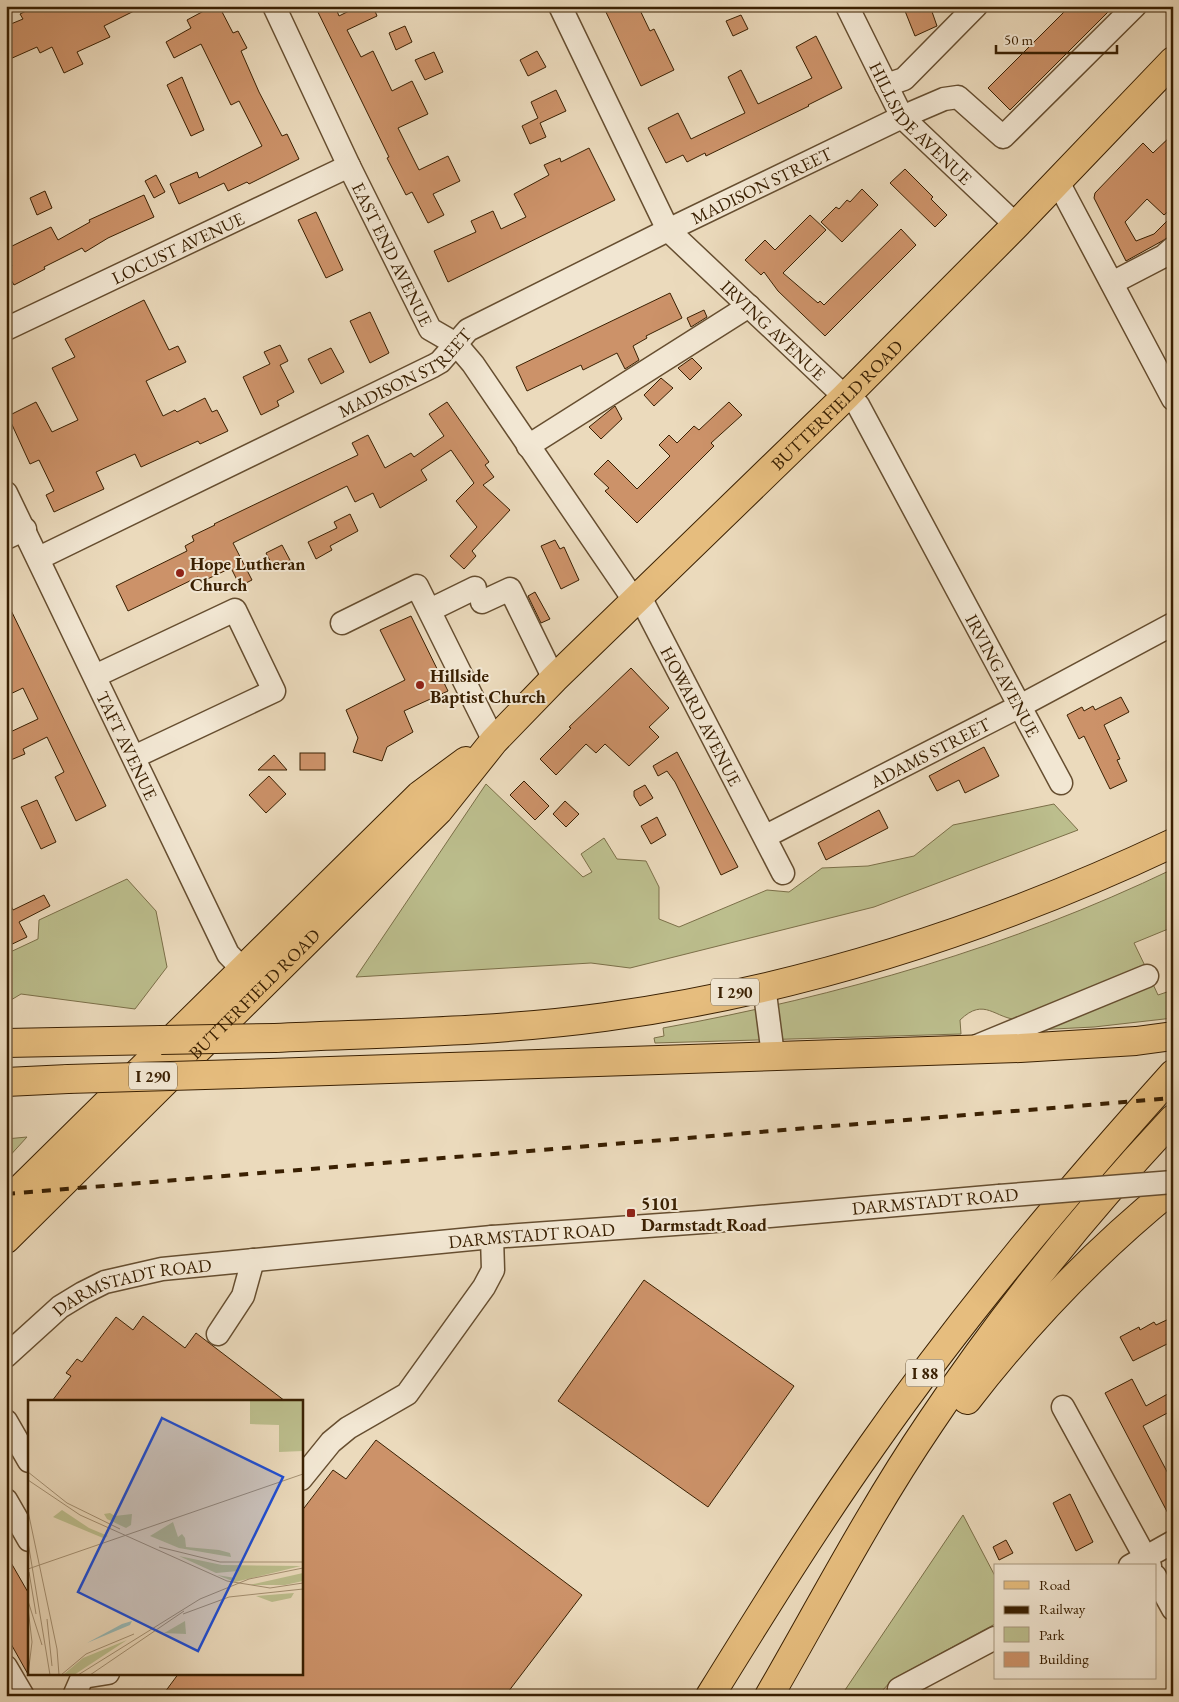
<svg xmlns="http://www.w3.org/2000/svg" width="1179" height="1702" viewBox="0 0 1179 1702" font-family="'EB Garamond',serif">
  <style>
    .green { fill: #bcbe8d; stroke: #7b6f48 }
    .building { fill: #cc9269; stroke: #3a2002 }
    .lines { fill: none; stroke-linecap: round; stroke-linejoin: round }
    .minor-casing { stroke: #664e30; stroke-width: 25 }
    .major-casing { stroke: #3a2002; stroke-width: 30 }
    .highway-casing { stroke: #3a2002; stroke-width: 30 }
    .minor { stroke: #f2e7d3; stroke-width: 22 }
    .major { stroke: #e6bd7e; stroke-width: 28 }
    .highway { stroke: #e6bd7e; stroke-width: 28 }
    .rail { stroke: #3a2002; stroke-width: 4; stroke-dasharray: 9 9; stroke-linecap: butt }
    .minor-bridge-casing { stroke: #664e30; stroke-width: 25; stroke-linecap: butt }
    .highway-bridge-casing { stroke: #3a2002; stroke-width: 30; stroke-linecap: butt }
    .minor-bridge { stroke: #f2e7d3; stroke-width: 22 }
    .highway-bridge { stroke: #e6bd7e; stroke-width: 28 }
    .poi-dot { fill: #8f2418; stroke: #f2e7d3; stroke-width: 2 }
    .labels { text-anchor: middle; dominant-baseline: central; stroke-width: 4; stroke-linejoin: round; paint-order: stroke }
    .shield { fill: #f2e7d3; stroke: #715c41; stroke-width: 1 }
    .shield-label { font-size: 16px; font-weight: bold; fill: #3a2002 }
    .street-label { font-size: 18px; fill: #3a2002; stroke: #f2e7d3 }
    .poi-label { font-size: 18px; font-weight: bold; fill: #3a2002; stroke: #f2e7d3; text-anchor: start }
    .inset-road { fill: none; stroke: #a49072; stroke-width: 1 }
    .view { fill: #1d4ed8; fill-opacity: 0.15; stroke: #1d4ed8; stroke-width: 2.5 }
    .inset-edge { fill: none; stroke: #3a2002; stroke-width: 2.5 }
  </style>
  <rect width="100%" height="100%" fill="#ebdabc"/>
  <filter id="stains"><feTurbulence type="fractalNoise" baseFrequency=".004" numOctaves="4"/><feColorMatrix values="0 0 0 0 .2 0 0 0 0 .09 0 0 0 0 .02 0 0 0 .5 -.17"/></filter>
  <radialGradient id="worn" r=".72"><stop offset=".6" stop-color="#630" stop-opacity="0"/><stop offset="1" stop-color="#630" stop-opacity=".3"/></radialGradient>
  <g class="green">
    <polygon points="486,784 583,877 592,872 581,854 604,838 617,859 646,861 659,887 659,919 679,927 767,890 789,892 822,868 868,866 914,856 953,825 1054,804 1078,830 874,907 630,968 591,963 356,977"/>
    <path d="M1173 869V927L1134 943 1146 968 1020 1020C994 1019 985 996 960 1020L961 1034 655 1043 654 1038 664 1036 663 1028C839 996 1011 947 1173 869Z"/>
    <polygon points="127,879 156,911 167,967 135,1009 21,994 6,1003 6,954 38,939 39,920"/>
    <polygon points="1152,982 1158,995 1173,990 1173,1018 1094,1027 1034,1030"/>
    <polygon points="27,1137 6,1160 6,1139"/>
    <polygon points="963,1515 995,1576 995,1624 893,1679 882,1691 841,1696"/>
  </g>
  <g class="building">
    <polygon points="36,6 144,6 104,26 110,37 77,52 83,64 64,73 52,47 40,53 37,47 10,59 6,52 6,26 23,19 20,14"/>
    <polygon points="213,6 219,6 233,33 238,31 247,48 241,51 259,92 282,136 287,134 299,159 249,184 247,182 228,191 224,183 179,204 170,184 197,172 199,178 262,146 239,101 231,105 201,44 174,58 166,42 191,28 187,20"/>
    <polygon points="315,6 335,6 339,16 359,6 373,6 377,16 347,30 361,57 373,51 392,91 412,81 428,114 398,128 419,170 448,156 460,181 433,194 444,215 428,223 412,192 406,195 387,158 389,157"/>
    <polygon points="614,6 638,6 650,31 654,29 674,70 641,86 605,10"/>
    <polygon points="903,6 930,6 937,26 915,36"/>
    <polygon points="1070,6 1114,6 1010,110 988,88"/>
    <polygon points="741,15 748,29 733,36 726,21"/>
    <polygon points="405,26 412,42 396,50 389,33"/>
    <polygon points="816,36 842,88 808,105 809,106 706,156 705,153 687,162 683,155 666,163 648,128 678,113 691,139 745,113 728,77 741,70 758,104 812,78 796,47"/>
    <polygon points="537,51 546,67 528,76 520,60"/>
    <polygon points="434,52 443,72 425,80 415,60"/>
    <polygon points="182,77 204,130 191,136 167,85"/>
    <polygon points="556,90 566,111 540,123 546,137 530,144 522,126 538,118 531,102"/>
    <polygon points="1173,134 1173,207 1164,215 1147,199 1125,222 1136,241 1154,234 1173,215 1173,235 1126,261 1094,198 1095,193 1143,143 1153,153"/>
    <polygon points="589,148 615,200 448,282 434,251 476,232 471,221 493,211 501,229 526,217 514,194 549,175 544,165 560,158 561,162"/>
    <polygon points="905,169 933,197 931,199 947,215 935,227 890,183"/>
    <polygon points="156,175 165,192 154,198 145,181"/>
    <polygon points="862,189 878,205 842,242 821,222 836,207 839,209 847,200 850,202"/>
    <polygon points="45,191 52,208 37,215 30,198"/>
    <polygon points="144,195 154,217 108,238 85,252 82,248 44,267 45,269 14,285 6,271 12,266 6,255 6,249 51,227 58,240 90,222 89,220"/>
    <polygon points="316,212 343,270 326,278 298,220"/>
    <polygon points="810,215 826,230 783,273 818,303 820,301 824,305 901,229 916,245 825,336 778,291 764,272 761,275 745,260 765,240 775,250"/>
    <polygon points="670,293 682,318 646,336 647,338 633,346 639,360 625,369 617,353 583,370 581,365 527,391 516,367"/>
    <polygon points="144,300 169,350 178,346 186,362 146,381 163,416 175,410 177,412 205,398 212,412 217,410 228,431 200,444 198,441 141,467 135,454 96,472 104,489 54,512 46,495 54,491 39,460 30,464 8,416 36,402 52,432 78,420 52,368 75,357 65,339"/>
    <polygon points="704,310 707,317 691,327 687,318"/>
    <polygon points="370,312 389,353 370,363 350,321"/>
    <polygon points="280,345 288,361 280,365 294,392 277,401 279,406 261,415 243,377 270,364 264,352"/>
    <polygon points="331,348 344,372 321,384 308,359"/>
    <polygon points="692,358 702,368 690,380 678,368"/>
    <polygon points="661,378 673,388 654,406 644,395"/>
    <polygon points="447,402 489,462 485,465 494,477 483,485 510,510 472,551 476,556 464,569 450,556 477,527 456,501 474,483 451,450 421,470 427,480 380,508 373,493 355,502 347,486 233,543 252,580 240,586 231,568 201,582 198,577 128,611 116,586 187,551 185,546 194,541 192,536 215,525 214,524 358,455 352,443 368,435 385,468 411,453 414,457 444,436 429,414"/>
    <polygon points="729,402 742,415 711,443 714,446 637,523 605,491 609,488 594,474 608,460 637,489 670,456 659,445 669,435 677,443 694,426 699,430"/>
    <polygon points="615,406 622,419 601,439 589,427"/>
    <polygon points="350,514 358,531 330,546 332,550 316,559 308,542 337,528 334,522"/>
    <polygon points="555,540 560,549 564,547 579,580 561,589 541,546"/>
    <polygon points="282,545 291,562 275,570 266,553"/>
    <polygon points="535,592 550,619 541,623 528,596"/>
    <polygon points="6,600 106,806 76,821 55,777 64,772 47,737 23,749 25,754 6,762 6,734 38,719 23,688 6,696"/>
    <polygon points="411,616 448,691 404,711 413,732 387,747 382,761 353,752 358,738 346,710 405,680 380,630"/>
    <polygon points="631,668 669,708 649,727 659,737 629,766 605,744 596,753 586,744 556,775 540,759 571,728 569,727"/>
    <polygon points="1121,697 1129,712 1104,725 1120,759 1117,760 1127,781 1110,789 1084,736 1079,739 1067,715 1082,707 1084,711 1093,706 1095,710"/>
    <polygon points="984,747 999,776 965,793 959,780 937,791 929,776"/>
    <polygon points="677,752 738,867 721,875 675,782 667,771 658,776 653,766"/>
    <rect x="300" y="753" width="25" height="17"/>
    <polygon points="274,755 287,770 258,770"/>
    <polygon points="269,776 286,794 266,813 249,795"/>
    <polygon points="524,781 549,806 535,820 510,795"/>
    <polygon points="645,785 653,798 640,806 634,796 634,791"/>
    <polygon points="37,800 56,842 41,849 21,807"/>
    <polygon points="565,801 579,814 566,827 553,814"/>
    <polygon points="879,810 888,828 826,860 818,843"/>
    <polygon points="657,817 666,835 651,844 641,826"/>
    <polygon points="44,895 50,906 19,922 27,937 6,947 6,896 13,910"/>
    <polygon points="644,1280 794,1386 708,1507 558,1401"/>
    <polygon points="143,1316 185,1348 196,1333 285,1401 52,1401 71,1376 66,1373 77,1359 82,1362 116,1317 133,1330"/>
    <polygon points="1173,1317 1173,1341 1133,1361 1120,1337 1139,1327 1140,1330 1154,1322 1156,1325"/>
    <polygon points="1132,1379 1146,1406 1173,1391 1173,1410 1143,1426 1173,1483 1173,1523 1105,1393"/>
    <polygon points="376,1440 582,1595 505,1696 162,1696 179,1673 301,1673 301,1512 333,1470 346,1479"/>
    <polygon points="1070,1494 1093,1542 1076,1551 1053,1503"/>
    <polygon points="1006,1540 1013,1553 999,1560 993,1547"/>
    <polygon points="6,1554 29,1594 29,1676 6,1635"/>
  </g>
  <g class="lines">
    <defs>
      <g id="minor">
        <path id="s1" d="M274 6 349 166 430 329 456 344 473 364 634 600"/>
        <path id="s2" d="M560 6 668 230 845 397 858 405 1061 783"/>
        <path id="s3" d="M847 6 902 117 1016 225"/>
        <polyline points="886,85 904,79 976,6"/>
        <polyline points="1058,182 1173,399"/>
        <polyline points="1112,283 1164,256 1173,248"/>
        <path id="s4" d="M6 329 349 166"/>
        <polyline points="528,446 749,306"/>
        <path id="s5" d="M6 493 228 954 254 981"/>
        <polyline points="6,538 25,529"/>
        <path id="s6" d="M39 558 433 366 440 362 468 330 668 230 902 117 944 99 958 97 1003 137 1135 6"/>
        <path id="s7" d="M639 595 783 873"/>
        <polyline points="482,602 510,589 554,679"/>
        <polyline points="430,610 475,588"/>
        <polyline points="342,623 417,586 494,741"/>
        <polyline points="95,676 235,610 274,691 134,757"/>
        <path id="s8" d="M766 836 1020 706 1173 624"/>
        <polyline points="764,986 773,1055"/>
        <polyline points="977,1046 1147,976"/>
        <polyline points="218,1334 243,1296 253,1260"/>
        <path id="s9" d="M6 1356 60 1307 83 1293 105 1282 162 1269 492 1237 703 1222 999 1196"/>
        <polyline points="1063,1407 1150,1566"/>
        <polyline points="6,1421 29,1461"/>
        <polyline points="301,1479 331,1442 348,1428 407,1394 484,1287 493,1270 492,1237"/>
        <polyline points="6,1500 29,1540"/>
        <polyline points="1130,1566 1173,1542"/>
        <polyline points="1155,1576 1173,1609"/>
        <polyline points="6,1667 23,1696"/>
        <polyline points="83,1677 108,1673"/>
        <polyline points="74,1696 84,1673"/>
        <polyline points="903,1696 899,1689 995,1638"/>
      </g>
      <g id="major">
        <polyline points="6,1203 420,795 466,761"/>
        <path id="s10" d="M6 1239 439 810 494 741 554 679 845 397 1016 225 1173 61"/>
      </g>
      <g id="highway">
        <path d="M275 1038C385 1033 496 1032 605 1017 802 990 993 928 1173 843"/>
        <polyline points="6,1043 161,1040"/>
        <polyline points="239,1074 1020,1048 1136,1041 1173,1036"/>
        <polyline points="6,1082 68,1079"/>
        <path d="M967 1400C1028 1321 1095 1251 1173 1188"/>
        <path d="M710 1696C762 1612 814 1528 871 1447 963 1315 1066 1193 1173 1074"/>
        <path d="M769 1696C822 1604 871 1510 930 1423 1003 1314 1084 1214 1173 1119"/>
      </g>
    </defs>
    <use href="#minor" class="minor-casing"/>
    <use href="#major" class="major-casing"/>
    <use href="#highway" class="highway-casing"/>
    <use href="#minor" class="minor"/>
    <use href="#major" class="major"/>
    <use href="#highway" class="highway"/>
    <polyline class="rail" points="6,1194 1173,1098"/>
    <defs>
      <polyline id="minor-bridge" points="999,1196 1173,1182"/>
      <g id="highway-bridge">
        <polyline points="161,1040 275,1038"/>
        <polyline points="68,1079 239,1074"/>
      </g>
    </defs>
    <use href="#minor-bridge" class="minor-bridge-casing"/>
    <use href="#highway-bridge" class="highway-bridge-casing"/>
    <use href="#minor-bridge" class="minor-bridge"/>
    <use href="#highway-bridge" class="highway-bridge"/>
  </g>
  <g class="poi-dot">
    <circle cx="180" cy="573" r="5"/>
    <circle cx="420" cy="685" r="5"/>
    <rect x="626" y="1208" width="10" height="10" rx="2.5"/>
  </g>
  <g class="labels">
    <g class="shield">
      <rect x="711" y="978.5" width="48" height="27" rx="4"/>
      <rect x="129" y="1062.5" width="48" height="27" rx="4"/>
      <rect x="906" y="1359.5" width="38" height="27" rx="4"/>
    </g>
    <g class="shield-label">
      <text x="735" y="992">I 290</text>
      <text x="153" y="1076">I 290</text>
      <text x="925" y="1373">I 88</text>
    </g>
    <g class="street-label">
      <text stroke="none"><textPath href="#s3" startOffset="140">HILLSIDE AVENUE</textPath></text>
      <text stroke="none"><textPath href="#s6" startOffset="816">MADISON STREET</textPath></text>
      <text stroke="none"><textPath href="#s4" startOffset="190">LOCUST AVENUE</textPath></text>
      <text stroke="none"><textPath href="#s1" startOffset="275">EAST END AVENUE</textPath></text>
      <text stroke="none"><textPath href="#s2" startOffset="394">IRVING AVENUE</textPath></text>
      <text stroke="none"><textPath href="#s6" startOffset="411">MADISON STREET</textPath></text>
      <text stroke="none"><textPath href="#s10" startOffset="1178">BUTTERFIELD ROAD</textPath></text>
      <text stroke="none"><textPath href="#s2" startOffset="814">IRVING AVENUE</textPath></text>
      <text stroke="none"><textPath href="#s7" startOffset="136">HOWARD AVENUE</textPath></text>
      <text stroke="none"><textPath href="#s5" startOffset="280">TAFT AVENUE</textPath></text>
      <text stroke="none"><textPath href="#s8" startOffset="184">ADAMS STREET</textPath></text>
      <text stroke="none"><textPath href="#s10" startOffset="349">BUTTERFIELD ROAD</textPath></text>
      <text transform="translate(935 1201) rotate(-5)">DARMSTADT ROAD</text>
      <text stroke="none"><textPath href="#s9" startOffset="554">DARMSTADT ROAD</textPath></text>
      <text stroke="none"><textPath href="#s9" startOffset="149">DARMSTADT ROAD</textPath></text>
    </g>
    <g class="poi-label">
      <text x="190" y="563">Hope Lutheran<tspan x="190" dy="21">Church</tspan></text>
      <text x="430" y="675">Hillside<tspan x="430" dy="21">Baptist Church</tspan></text>
      <text x="641" y="1203">5101<tspan x="641" dy="21">Darmstadt Road</tspan></text>
    </g>
  </g>
  <g transform="translate(28 1400)">
    <rect width="275" height="275" fill="#ebdabc"/>
    <path d="M222 0H275V51L251 52V25L222 24ZM34 110 61 128 80 136 75 138 25 117ZM82 113 87 116 104 114 103 125 98 128 79 119 76 114ZM145 122 150 137 154 134 157 138 158 147 191 150 202 153 203 157 151 148 122 136ZM151 156 194 165 273 166 207 182 189 175 207 178 210 171 188 173ZM275 173V181L257 185H221ZM266 193 263 198 244 202 228 196ZM157 221 158 234 136 233 138 232ZM99 240 46 275H35L55 258Z" fill="#bcbe8d"/>
    <path d="M104 221 102 225 59 243 94 224Z" fill="#99bab7"/>
    <path class="inset-road" d="M0 72 39 103 92 129M0 80 52 115 199 181 242 188 275 183M0 111 29 249 31 275M0 142 22 275M131 147 192 162H275M0 169 275 74M1 172 8 214M0 201 14 245M0 208 4 242 0 275M155 214 201 197 275 189M19 219 24 266M33 275 58 254 106 234M50 275 172 199 221 179 275 168M62 275 156 211"/>
    <path class="view" d="M134 18 255 77 170 251 50 192Z"/>
    <rect width="275" height="275" class="inset-edge"/>
  </g>
  <rect width="1179" height="1702" fill="none" stroke="#ebdabc" stroke-width="25"/>
  <rect x="8" y="8" width="1164" height="1687" fill="none" stroke="#3a2002" stroke-width="2.5"/>
  <rect x="12" y="12" width="1154" height="1677" fill="none" stroke="#3a2002"/>
  <rect x="994" y="1564" width="162" height="115" fill="#f2e7d3" stroke="#a8977f"/>
  <rect x="1004" y="1581" width="25" height="8" fill="#e6bd7e" stroke="#a8977f"/>
  <text x="1039" y="1590" font-size="15" fill="#3a2002">Road</text>
  <rect x="1004" y="1606" width="25" height="8" fill="#3a2002" stroke="#a8977f"/>
  <text x="1039" y="1614" font-size="15" fill="#3a2002">Railway</text>
  <rect x="1004" y="1627" width="25" height="15" fill="#bcbe8d" stroke="#a8977f"/>
  <text x="1039" y="1640" font-size="15" fill="#3a2002">Park</text>
  <rect x="1004" y="1652" width="25" height="15" fill="#cc9269" stroke="#a8977f"/>
  <text x="1039" y="1664" font-size="15" fill="#3a2002">Building</text>
  <path d="M996 45v8h121v-8" fill="none" stroke="#3a2002" stroke-width="2.5"/>
  <text x="1004" y="45" font-size="15" fill="#3a2002" stroke="#f2e7d3" stroke-width="4" paint-order="stroke">50 m</text>
  <rect width="100%" height="100%" filter="url(#stains)"/>
  <rect width="100%" height="100%" fill="url(#worn)"/>
</svg>
